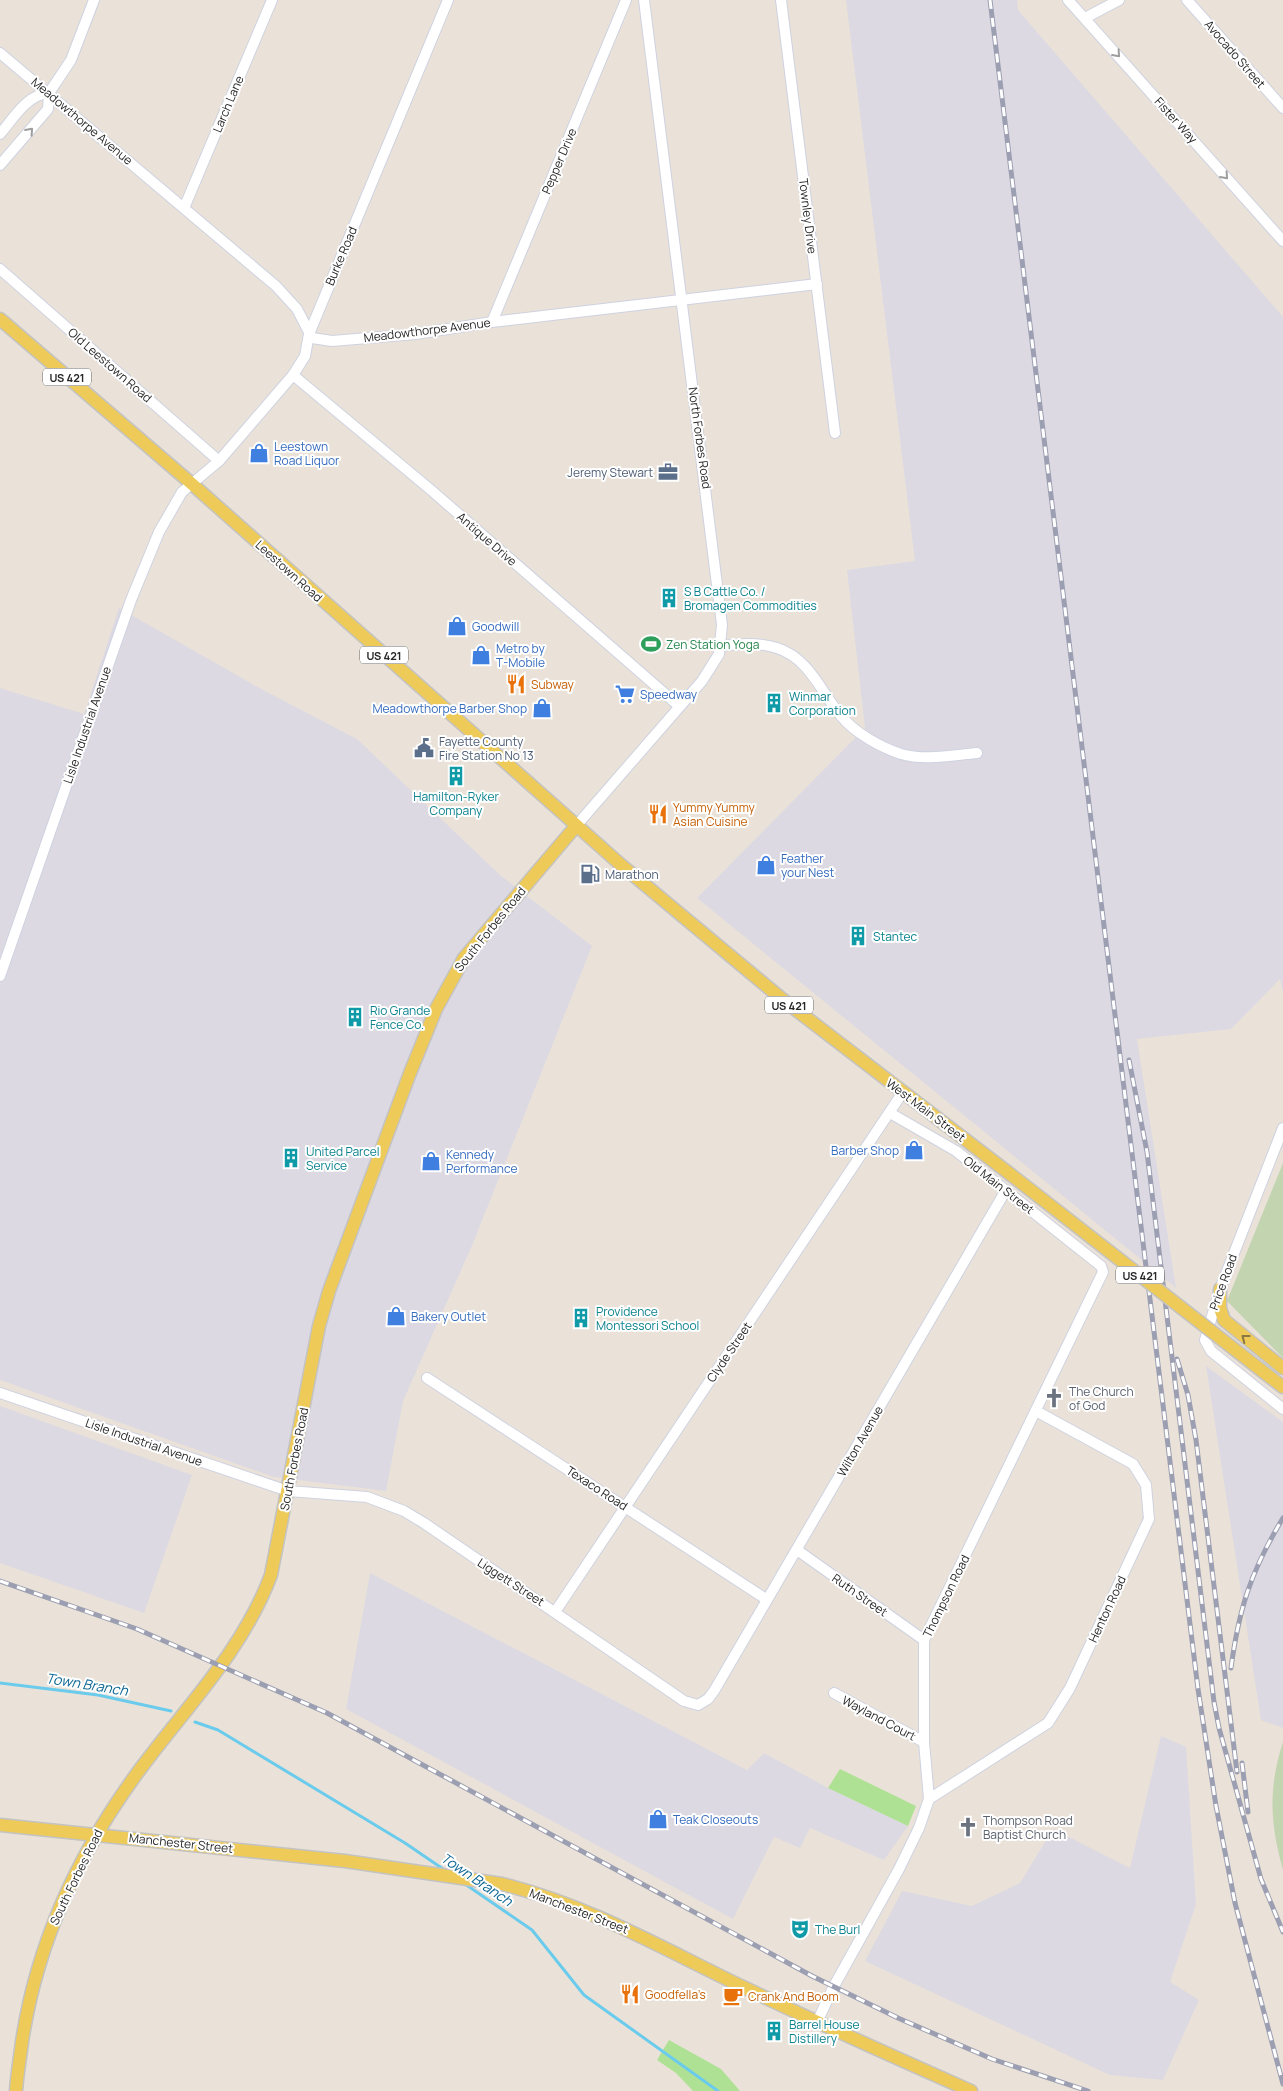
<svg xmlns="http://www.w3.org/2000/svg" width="1283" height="2091" viewBox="0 0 1283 2091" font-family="Manrope,sans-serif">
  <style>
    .industrial { fill: #dcd9e2 }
    .green { fill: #afe195 }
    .cemetery { fill: #c2d4b0 }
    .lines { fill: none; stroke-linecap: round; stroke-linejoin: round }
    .stream { stroke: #6bcbec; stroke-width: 3 }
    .minor-casing { stroke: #ced2e0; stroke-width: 12 }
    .major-casing { stroke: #c3c3c3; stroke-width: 15 }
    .minor { stroke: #fff; stroke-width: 10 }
    .major { stroke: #eeca59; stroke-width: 12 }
    .rail-casing { stroke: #9c9fb2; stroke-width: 5 }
    .rail { stroke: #fff; stroke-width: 3; stroke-dasharray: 9; stroke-linecap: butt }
    .major-bridge-casing { stroke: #c3c3c3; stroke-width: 15; stroke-linecap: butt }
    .major-bridge { stroke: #eeca59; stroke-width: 12 }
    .oneway { stroke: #9e9e9e }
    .oneway2 { stroke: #8a7840 }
    .labels { text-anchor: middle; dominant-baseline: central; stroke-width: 4; stroke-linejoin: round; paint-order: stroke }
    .shield { fill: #fff; stroke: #686868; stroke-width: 1 }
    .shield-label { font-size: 11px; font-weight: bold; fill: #272727 }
    .street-label { font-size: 12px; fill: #272727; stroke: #fff }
    .shop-label { font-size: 12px; fill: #366cbe; stroke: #fff; text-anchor: start }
    .service-label { font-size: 12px; fill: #4e5e75; stroke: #fff; text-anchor: start }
    .culture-label { font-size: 12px; fill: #0d838f; stroke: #fff; text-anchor: start }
    .leisure-label { font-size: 12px; fill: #27864d; stroke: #fff; text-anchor: start }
    .food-label { font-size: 12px; fill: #c56008; stroke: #fff; text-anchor: start }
    .worship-label { font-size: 12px; fill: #5b616d; stroke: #fff; text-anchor: start }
    .water-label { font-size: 14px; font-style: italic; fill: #0e6794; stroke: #fff }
  </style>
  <rect width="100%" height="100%" fill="#eae2d8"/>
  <g class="industrial">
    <polygon points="846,0 1017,0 1018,10 1283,317 1283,992 1280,979 1231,1029 1137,1039 1176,1288 697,898 865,728 847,570 915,561"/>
    <polygon points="119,608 265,691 357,739 500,875 592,946 471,1248 403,1401 386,1491 274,1477 0,1380 0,688 84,714"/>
    <polygon points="1206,1366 1283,1422 1283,1728 1261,1720"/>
    <polygon points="0,1406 192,1475 144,1613 0,1563"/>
    <polygon points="370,1573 747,1770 764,1753 828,1788 908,1826 884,1860 810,1828 800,1848 774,1837 733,1919 346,1709"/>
    <polygon points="1161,1736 1186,1747 1196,1904 1170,1982 1199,2000 1163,2080 1110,2075 865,1961 902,1891 972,1906 1020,1883 1053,1829 1130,1868"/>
  </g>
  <g class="green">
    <polygon points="840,1769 916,1806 908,1826 828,1788"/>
    <polygon points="669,2040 721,2069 740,2091 693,2091 676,2073 657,2060"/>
  </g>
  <g class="cemetery">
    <polygon points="1283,1163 1283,1358 1227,1301"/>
    <path d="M1283 1742V1870C1270 1824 1268 1788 1283 1742Z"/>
  </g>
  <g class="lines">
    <g class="stream">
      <polyline points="0,1683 98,1695 171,1711"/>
      <polyline points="195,1722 218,1730 405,1843 446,1871"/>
      <polyline points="465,1884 532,1930 584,1995 718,2091"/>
    </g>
    <defs>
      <g id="minor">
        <polyline points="781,0 835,433"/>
        <polyline points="1068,0 1283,241"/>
        <polyline points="1187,0 1283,108"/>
        <polyline points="1085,18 1119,0"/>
        <polyline points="0,53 276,286 297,309 312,338 332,341 416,334 492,322 817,284"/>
        <path d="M0 134C13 119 27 94 49 93"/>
        <polyline points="0,165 48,109 49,93 71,60 94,0"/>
        <polyline points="184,208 272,0"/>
        <polyline points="0,269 219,461"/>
        <polyline points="492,322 626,0"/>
        <polyline points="293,375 431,490 679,706"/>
        <path d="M720 646C739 644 758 642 777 648 809 658 821 692 841 716 855 733 880 747 901 754 925 761 953 755 977 753"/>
        <polyline points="576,826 702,681 719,654 722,625 644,0"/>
        <polyline points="0,976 131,600 159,532 182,492 219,461 293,375 305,356 309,334 448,0"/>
        <polyline points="1283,1128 1220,1289 1205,1340 1211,1351 1283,1409"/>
        <polyline points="427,1378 766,1599"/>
        <polyline points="0,1393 288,1491 367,1497 404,1511 424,1523 684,1701 698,1705 708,1699 714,1691 1006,1190"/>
        <polyline points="797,1550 924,1640"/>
        <polyline points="555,1612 903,1092"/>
        <polyline points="834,1693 924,1742"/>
        <polyline points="929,1799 1048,1723 1070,1688 1149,1519 1146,1485 1133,1464 1036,1411"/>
        <polyline points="817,2022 834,1986 899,1869 919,1828 929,1799 924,1742 924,1640 1103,1272 1101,1266 956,1151 890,1113"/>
      </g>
      <g id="major">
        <polyline points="0,319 192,484 620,864 782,999 1010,1174"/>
        <polyline points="1220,1289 1220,1308 1224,1320 1283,1368"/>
        <polyline points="1270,1377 1283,1387"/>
        <path d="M0 1825 345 1861 502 1884C590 1906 662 1948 743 1987 818 2023 894 2057 971 2091"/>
        <path d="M16 2091C17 2075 20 2058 22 2042 37 1941 80 1850 141 1768 188 1705 243 1650 271 1575L319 1326 329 1291 410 1073 436 1009 464 958 576 826"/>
      </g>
    </defs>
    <use href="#minor" class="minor-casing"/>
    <use href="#major" class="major-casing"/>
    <use href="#minor" class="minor"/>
    <use href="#major" class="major"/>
    <defs>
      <g id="rail">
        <polyline points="990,0 1198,1689 1216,1806 1235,1903 1283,2084"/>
        <polyline points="1129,1060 1147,1152 1214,1702 1219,1728 1261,1879 1283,1932"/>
        <polyline points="1177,1359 1188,1395 1196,1440 1237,1772"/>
        <polyline points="0,1581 137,1629 327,1713 812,1976 898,2018 992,2059 1088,2091"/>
        <path d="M1231 1668C1239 1608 1251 1571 1283 1518"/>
        <polyline points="1242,1763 1248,1812"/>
      </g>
    </defs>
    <use href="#rail" class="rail-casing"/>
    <use href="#rail" class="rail"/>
    <defs>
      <polyline id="major-bridge" points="1010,1174 1270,1377"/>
    </defs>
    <use href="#major-bridge" class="major-bridge-casing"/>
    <use href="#major-bridge" class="major-bridge"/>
  </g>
  <defs><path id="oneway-chevron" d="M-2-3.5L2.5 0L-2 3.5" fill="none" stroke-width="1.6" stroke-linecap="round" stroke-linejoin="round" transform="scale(1.25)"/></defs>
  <g class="oneway">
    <use href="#oneway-chevron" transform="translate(1117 54) rotate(48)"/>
    <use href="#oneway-chevron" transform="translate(30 131) rotate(-48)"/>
    <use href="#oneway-chevron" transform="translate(1225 176) rotate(48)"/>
  </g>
  <use class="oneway2" href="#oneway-chevron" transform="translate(1245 1338) rotate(-142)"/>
  <defs>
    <symbol id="shop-bare" viewBox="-9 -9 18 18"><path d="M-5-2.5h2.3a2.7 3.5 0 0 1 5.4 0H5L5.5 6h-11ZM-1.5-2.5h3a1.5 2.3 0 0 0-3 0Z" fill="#3f7fe0" stroke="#fff" stroke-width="2.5" paint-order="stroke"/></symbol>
    <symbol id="office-bare" viewBox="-9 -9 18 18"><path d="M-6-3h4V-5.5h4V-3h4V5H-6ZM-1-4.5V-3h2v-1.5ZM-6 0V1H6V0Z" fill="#5c6f8a" stroke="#fff" stroke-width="2.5" paint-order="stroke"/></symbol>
    <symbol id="building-bare" viewBox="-9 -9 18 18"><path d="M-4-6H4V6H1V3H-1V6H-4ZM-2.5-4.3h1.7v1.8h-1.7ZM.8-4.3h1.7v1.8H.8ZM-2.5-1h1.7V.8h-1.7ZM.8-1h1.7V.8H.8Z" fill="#0f9aa8" stroke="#fff" stroke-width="2.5" paint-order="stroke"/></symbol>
    <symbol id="stadium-bare" viewBox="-9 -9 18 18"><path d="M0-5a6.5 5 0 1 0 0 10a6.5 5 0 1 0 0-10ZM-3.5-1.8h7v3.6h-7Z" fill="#2e9e5b" stroke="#fff" stroke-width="2.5" paint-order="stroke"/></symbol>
    <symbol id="restaurant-bare" viewBox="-9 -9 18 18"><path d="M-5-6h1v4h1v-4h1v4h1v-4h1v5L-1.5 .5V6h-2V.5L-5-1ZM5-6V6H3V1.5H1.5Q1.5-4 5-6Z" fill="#e8710a" stroke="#fff" stroke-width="2.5" paint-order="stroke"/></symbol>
    <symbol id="supermarket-bare" viewBox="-9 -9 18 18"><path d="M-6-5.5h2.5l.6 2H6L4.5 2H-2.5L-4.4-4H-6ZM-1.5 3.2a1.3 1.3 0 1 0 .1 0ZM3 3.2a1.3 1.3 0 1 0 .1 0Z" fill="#3f7fe0" stroke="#fff" stroke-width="2.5" paint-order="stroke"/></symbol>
    <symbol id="civic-bare" viewBox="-9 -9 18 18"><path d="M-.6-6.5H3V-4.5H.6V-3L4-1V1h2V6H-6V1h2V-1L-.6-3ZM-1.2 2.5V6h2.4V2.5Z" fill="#5c6f8a" stroke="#fff" stroke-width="2.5" paint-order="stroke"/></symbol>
    <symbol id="fuel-bare" viewBox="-9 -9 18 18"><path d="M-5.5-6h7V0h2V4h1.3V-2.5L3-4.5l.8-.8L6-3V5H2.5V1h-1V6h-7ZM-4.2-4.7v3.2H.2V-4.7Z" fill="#5c6f8a" stroke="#fff" stroke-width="2.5" paint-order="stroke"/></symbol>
    <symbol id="church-bare" viewBox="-9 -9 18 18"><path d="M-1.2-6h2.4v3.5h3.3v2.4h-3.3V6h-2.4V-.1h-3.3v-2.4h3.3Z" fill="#6b7280" stroke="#fff" stroke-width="2.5" paint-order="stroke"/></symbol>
    <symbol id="theatre-bare" viewBox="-9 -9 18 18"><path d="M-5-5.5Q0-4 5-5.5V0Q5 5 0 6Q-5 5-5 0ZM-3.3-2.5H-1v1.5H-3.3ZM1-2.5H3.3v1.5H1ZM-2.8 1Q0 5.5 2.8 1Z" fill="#0f9aa8" stroke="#fff" stroke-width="2.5" paint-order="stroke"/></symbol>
    <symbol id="cafe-bare" viewBox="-9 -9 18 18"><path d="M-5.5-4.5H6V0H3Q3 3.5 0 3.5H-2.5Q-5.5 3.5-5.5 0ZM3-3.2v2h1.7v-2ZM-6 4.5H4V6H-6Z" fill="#e8710a" stroke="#fff" stroke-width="2.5" paint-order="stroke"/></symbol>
  </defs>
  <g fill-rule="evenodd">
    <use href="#shop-bare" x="245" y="439" width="28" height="28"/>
    <use href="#office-bare" x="654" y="458" width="28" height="28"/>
    <use href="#building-bare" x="655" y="584" width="28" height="28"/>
    <use href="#shop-bare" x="443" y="612" width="28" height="28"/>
    <use href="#stadium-bare" x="637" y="630" width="28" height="28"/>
    <use href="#shop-bare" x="467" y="641" width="28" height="28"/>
    <use href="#restaurant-bare" x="502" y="670" width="28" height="28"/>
    <use href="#supermarket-bare" x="611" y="680" width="28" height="28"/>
    <use href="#building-bare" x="760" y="689" width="28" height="28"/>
    <use href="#shop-bare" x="528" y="694" width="28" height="28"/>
    <use href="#civic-bare" x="410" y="734" width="28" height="28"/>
    <use href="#building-bare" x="442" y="762" width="28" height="28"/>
    <use href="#restaurant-bare" x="644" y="800" width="28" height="28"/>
    <use href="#shop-bare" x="752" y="851" width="28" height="28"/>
    <use href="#fuel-bare" x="576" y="860" width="28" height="28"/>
    <use href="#building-bare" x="844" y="922" width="28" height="28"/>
    <use href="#building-bare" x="341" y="1003" width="28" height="28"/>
    <use href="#shop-bare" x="900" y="1136" width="28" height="28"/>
    <use href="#building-bare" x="277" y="1144" width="28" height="28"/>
    <use href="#shop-bare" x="417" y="1147" width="28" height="28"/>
    <use href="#shop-bare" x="382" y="1302" width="28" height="28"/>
    <use href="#building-bare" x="567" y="1304" width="28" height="28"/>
    <use href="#church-bare" x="1040" y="1384" width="28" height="28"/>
    <use href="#shop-bare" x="644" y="1805" width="28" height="28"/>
    <use href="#church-bare" x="954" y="1813" width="28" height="28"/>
    <use href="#theatre-bare" x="786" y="1915" width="28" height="28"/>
    <use href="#restaurant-bare" x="616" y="1980" width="28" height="28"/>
    <use href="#cafe-bare" x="719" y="1982" width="28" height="28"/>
    <use href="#building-bare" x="760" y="2017" width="28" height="28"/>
  </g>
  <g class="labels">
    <g class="shield">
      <rect x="43" y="368.5" width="48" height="17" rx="4"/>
      <rect x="360" y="646.5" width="48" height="17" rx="4"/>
      <rect x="765" y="996.5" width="48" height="17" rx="4"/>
      <rect x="1116" y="1266.5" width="48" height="17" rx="4"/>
    </g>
    <g class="shield-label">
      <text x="67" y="377">US 421</text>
      <text x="384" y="655">US 421</text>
      <text x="789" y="1005">US 421</text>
      <text x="1140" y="1275">US 421</text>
    </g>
    <g class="street-label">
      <text transform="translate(1235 54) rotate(49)">Avocado Street</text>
      <text transform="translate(228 104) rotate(-67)">Larch Lane</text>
      <text transform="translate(1176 120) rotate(48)">Fister Way</text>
      <text transform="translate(82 121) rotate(40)">Meadowthorpe Avenue</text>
      <text transform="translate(559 161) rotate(-67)">Pepper Drive</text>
      <text transform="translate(808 216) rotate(83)">Townley Drive</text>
      <text transform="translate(341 256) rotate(-67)">Burke Road</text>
      <text transform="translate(427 330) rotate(-7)">Meadowthorpe Avenue</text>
      <text transform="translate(110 365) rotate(41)">Old Leestown Road</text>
      <text transform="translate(700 438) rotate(82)">North Forbes Road</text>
      <text transform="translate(487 539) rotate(41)">Antique Drive</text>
      <text transform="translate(289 571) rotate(42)">Leestown Road</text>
      <text transform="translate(87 725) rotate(-71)">Lisle Industrial Avenue</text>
      <text transform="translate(490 929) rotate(-51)">South Forbes Road</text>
      <text transform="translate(926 1110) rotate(37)">West Main Street</text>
      <text transform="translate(999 1185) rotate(38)">Old Main Street</text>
      <text transform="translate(1223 1282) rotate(-70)">Price Road</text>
      <text transform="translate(729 1352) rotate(-56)">Clyde Street</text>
      <text transform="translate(860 1441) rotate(-60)">Wilton Avenue</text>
      <text transform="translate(144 1442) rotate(19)">Lisle Industrial Avenue</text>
      <text transform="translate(294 1459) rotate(-79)">South Forbes Road</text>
      <text transform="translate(597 1488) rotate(33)">Texaco Road</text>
      <text transform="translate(511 1582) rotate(33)">Liggett Street</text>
      <text transform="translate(860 1595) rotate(35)">Ruth Street</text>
      <text transform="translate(946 1596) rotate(-64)">Thompson Road</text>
      <text transform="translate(1107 1609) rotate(-65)">Henton Road</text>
      <text transform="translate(879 1718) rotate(28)">Wayland Court</text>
      <text transform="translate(181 1843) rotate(6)">Manchester Street</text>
      <text transform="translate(76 1877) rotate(-64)">South Forbes Road</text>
      <text transform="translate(579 1911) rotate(21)">Manchester Street</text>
    </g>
    <g class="shop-label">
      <text x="274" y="446">Leestown<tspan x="274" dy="14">Road Liquor</tspan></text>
      <text x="472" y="626">Goodwill</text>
      <text x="496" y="648">Metro by<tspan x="496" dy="14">T-Mobile</tspan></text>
      <text x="640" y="694">Speedway</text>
      <text x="527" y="708" text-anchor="end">Meadowthorpe Barber Shop</text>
      <text x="781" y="858">Feather<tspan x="781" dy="14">your Nest</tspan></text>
      <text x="899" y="1150" text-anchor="end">Barber Shop</text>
      <text x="446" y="1154">Kennedy<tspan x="446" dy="14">Performance</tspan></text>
      <text x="411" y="1316">Bakery Outlet</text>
      <text x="673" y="1819">Teak Closeouts</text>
    </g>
    <g class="service-label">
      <text x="653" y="472" text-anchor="end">Jeremy Stewart</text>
      <text x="439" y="741">Fayette County<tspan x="439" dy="14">Fire Station No 13</tspan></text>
      <text x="605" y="874">Marathon</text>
    </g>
    <g class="culture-label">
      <text x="684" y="591">S B Cattle Co. /<tspan x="684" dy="14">Bromagen Commodities</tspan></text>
      <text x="789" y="696">Winmar<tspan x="789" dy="14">Corporation</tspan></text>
      <text x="456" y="796" text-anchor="middle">Hamilton-Ryker<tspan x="456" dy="14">Company</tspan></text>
      <text x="873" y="936">Stantec</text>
      <text x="370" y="1010">Rio Grande<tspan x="370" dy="14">Fence Co.</tspan></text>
      <text x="306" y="1151">United Parcel<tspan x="306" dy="14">Service</tspan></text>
      <text x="596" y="1311">Providence<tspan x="596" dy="14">Montessori School</tspan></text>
      <text x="815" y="1929">The Burl</text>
      <text x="789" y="2024">Barrel House<tspan x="789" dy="14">Distillery</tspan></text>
    </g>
    <g class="leisure-label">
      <text x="666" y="644">Zen Station Yoga</text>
    </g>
    <g class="food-label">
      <text x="531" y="684">Subway</text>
      <text x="673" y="807">Yummy Yummy<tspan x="673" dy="14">Asian Cuisine</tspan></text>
      <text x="645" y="1994">Goodfella’s</text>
      <text x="748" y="1996">Crank And Boom</text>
    </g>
    <g class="worship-label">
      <text x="1069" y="1391">The Church<tspan x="1069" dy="14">of God</tspan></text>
      <text x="983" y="1820">Thompson Road<tspan x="983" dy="14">Baptist Church</tspan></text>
    </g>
    <g class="water-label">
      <text transform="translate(87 1684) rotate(9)">Town Branch</text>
      <text transform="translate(477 1879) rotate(34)">Town Branch</text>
    </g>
  </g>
</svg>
